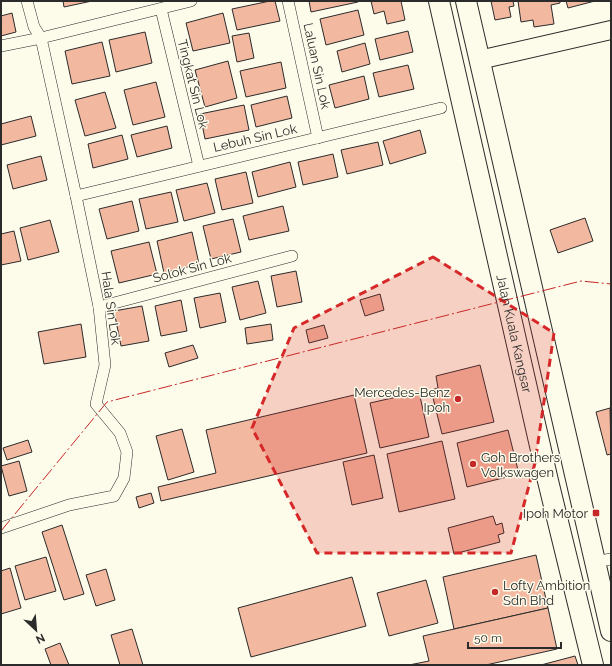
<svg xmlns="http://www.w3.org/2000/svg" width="612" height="666" viewBox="0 0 612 666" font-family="Raleway,sans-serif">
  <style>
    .building { fill: #f2b8a0; stroke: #2b2b2b }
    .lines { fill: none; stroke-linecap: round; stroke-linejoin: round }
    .street-casing { stroke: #2b2b2b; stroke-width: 12 }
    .primary-casing { stroke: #2b2b2b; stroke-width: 20 }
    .highway-casing { stroke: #2b2b2b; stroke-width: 22 }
    .street { stroke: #fdfbea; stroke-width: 11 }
    .primary { stroke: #fdfbea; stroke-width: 18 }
    .highway { stroke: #fdfbea; stroke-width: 20 }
    .power { stroke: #c62828; stroke-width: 1; stroke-dasharray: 14 3 2 3; stroke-linecap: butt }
    .marked { fill: #d62828; fill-opacity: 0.2; stroke: #d62828; stroke-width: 3; stroke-dasharray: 8 5; stroke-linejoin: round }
    .poi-dot { fill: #c62828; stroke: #fdfbea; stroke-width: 1.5 }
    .labels { text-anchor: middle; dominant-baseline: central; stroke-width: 3; stroke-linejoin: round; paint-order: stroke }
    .street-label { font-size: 13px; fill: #2b2b2b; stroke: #fdfbea }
    .poi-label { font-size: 13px; fill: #2b2b2b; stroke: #fdfbea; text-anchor: end }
  </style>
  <rect width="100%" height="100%" fill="#fdfbea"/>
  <g class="building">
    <polygon points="63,1 92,1 64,7"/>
    <polygon points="270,1 275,1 280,21 237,30 232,9"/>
    <polygon points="309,1 358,1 358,2 311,12"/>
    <polygon points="371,1 401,1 405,20 387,24 384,11 374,14"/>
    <polygon points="491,1 513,1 514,6 509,7 511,17 495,20"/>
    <polygon points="518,1 560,1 560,3 551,5 554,24 534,27 533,20 521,22"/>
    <polygon points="566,1 595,1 568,8"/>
    <polygon points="358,10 364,35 326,45 320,19"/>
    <polygon points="12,13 16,32 1,36 1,16"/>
    <polygon points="223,13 230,43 193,51 186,23"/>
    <polygon points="408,31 413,52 380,60 375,39"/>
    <polygon points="145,32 152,63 116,72 109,40"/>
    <polygon points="249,33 254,58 237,62 232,36"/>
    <polygon points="102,42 110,76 72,84 65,51"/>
    <polygon points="365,43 370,64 342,72 337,51"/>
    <polygon points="228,61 237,98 205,107 195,70"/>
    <polygon points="281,62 286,88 246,97 240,71"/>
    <polygon points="408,65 414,89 379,97 373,73"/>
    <polygon points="364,76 369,99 335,108 329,85"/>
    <polygon points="156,82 165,117 133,125 124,90"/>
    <polygon points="105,92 116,128 85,136 75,100"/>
    <polygon points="287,96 292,118 256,127 251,105"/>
    <polygon points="244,105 249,130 205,139 200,114"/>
    <polygon points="31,116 36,136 1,145 1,124"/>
    <polygon points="167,126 172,148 137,157 131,135"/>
    <polygon points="420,130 426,153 390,164 383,141"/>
    <polygon points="122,135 128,159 93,168 88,144"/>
    <polygon points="378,142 383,165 347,174 341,150"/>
    <polygon points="333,154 338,177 303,185 298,162"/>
    <polygon points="41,156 47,180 13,189 7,165"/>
    <polygon points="290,162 296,187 258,197 252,172"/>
    <polygon points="246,172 253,203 222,210 215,179"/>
    <polygon points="207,183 215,213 184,221 176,190"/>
    <polygon points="171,192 178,222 146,229 139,199"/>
    <polygon points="132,201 139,231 107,239 99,209"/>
    <polygon points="283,206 289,231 249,240 243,216"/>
    <polygon points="585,218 593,241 558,253 550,230"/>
    <polygon points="233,219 241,252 211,259 203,226"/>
    <polygon points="50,220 59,252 28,260 20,228"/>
    <polygon points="14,231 21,261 1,265 1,234"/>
    <polygon points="192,232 199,264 164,273 157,241"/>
    <polygon points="149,242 157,274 119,283 111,251"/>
    <polygon points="296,271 302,302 277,307 271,276"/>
    <polygon points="258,281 266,313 240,320 232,287"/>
    <polygon points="220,293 226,322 200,328 194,298"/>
    <polygon points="380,294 384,310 365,316 360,300"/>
    <polygon points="181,300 187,331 161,336 155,306"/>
    <polygon points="142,306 149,341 121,346 114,311"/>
    <polygon points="81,324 86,357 44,364 38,332"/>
    <polygon points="271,324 273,340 247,344 245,328"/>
    <polygon points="324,325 328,338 309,343 306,330"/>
    <polygon points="193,345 198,358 169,367 165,353"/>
    <polygon points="480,365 494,422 442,434 431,390 438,388 436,376"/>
    <polygon points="419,392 429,437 380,448 370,403"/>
    <polygon points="354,395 367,453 161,501 158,487 216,473 206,430"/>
    <polygon points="610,408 611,454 607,455 596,412"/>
    <polygon points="182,429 194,472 168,480 156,436"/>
    <polygon points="508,430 519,474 467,487 457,443"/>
    <polygon points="28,440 32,452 7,460 3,448"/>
    <polygon points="442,441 455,499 399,512 387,454"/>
    <polygon points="374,455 383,498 352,505 343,462"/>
    <polygon points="19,461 27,491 9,496 1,466"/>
    <polygon points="151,493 154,503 139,508 136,497"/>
    <polygon points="493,516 496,525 502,523 504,533 498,535 500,542 454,554 448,528"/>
    <polygon points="62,525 84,594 64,600 42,532"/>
    <polygon points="536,555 548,608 454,629 443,577"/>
    <polygon points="46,557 56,591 25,600 15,566"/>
    <polygon points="10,568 21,608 1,614 1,571"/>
    <polygon points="106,569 115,600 96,606 86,575"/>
    <polygon points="352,577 366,626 251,657 238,608"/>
    <polygon points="426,580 438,623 389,636 377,593"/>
    <polygon points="548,608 557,649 486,665 409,665 429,661 423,636"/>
    <polygon points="132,629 143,665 120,665 111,635"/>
    <polygon points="60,643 69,665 51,665 45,649"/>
    <polygon points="575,656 578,665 541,665"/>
  </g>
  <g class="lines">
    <defs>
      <g id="street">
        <polyline points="288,1 318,138"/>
        <polyline points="161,9 199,166"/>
        <polyline points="1,46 41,38 191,1"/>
        <polyline points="76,196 441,108"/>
        <polyline points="99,307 292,256"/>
        <polyline points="1,528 69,505 114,496 124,478 127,452 120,433 96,404 105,365 99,307 76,196 41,38 34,27 27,1"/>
        <polyline points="595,562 611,559"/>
      </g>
      <polyline id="primary" points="479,60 611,30"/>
      <g id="highway">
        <path id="s1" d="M439 1 548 481 593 665"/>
        <polyline points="466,1 611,631"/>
      </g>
    </defs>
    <use href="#street" class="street-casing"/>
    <use href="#primary" class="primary-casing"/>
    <use href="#highway" class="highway-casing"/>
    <use href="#street" class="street"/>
    <use href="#primary" class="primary"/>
    <use href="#highway" class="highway"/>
    <polyline class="power" points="1,531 107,402 581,281 611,284"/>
  </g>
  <path class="marked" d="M433 257 554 333 535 463 511 553H317L252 428 294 328Z"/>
  <g class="poi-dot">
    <circle cx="458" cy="399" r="4"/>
    <circle cx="473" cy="464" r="4"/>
    <rect x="592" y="509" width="8" height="8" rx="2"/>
    <circle cx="495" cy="592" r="4"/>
  </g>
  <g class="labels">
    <g class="street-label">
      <text transform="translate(317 66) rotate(78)">Laluan Sin Lok</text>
      <text transform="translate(193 84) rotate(76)">Tingkat Sin Lok</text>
      <text transform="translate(255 138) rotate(-13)">Lebuh Sin Lok</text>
      <text transform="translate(192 268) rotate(-15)">Solok Sin Lok</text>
      <text transform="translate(111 308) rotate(82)">Hala Sin Lok</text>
      <text stroke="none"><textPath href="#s1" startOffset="341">Jalan Kuala Kangsar</textPath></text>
    </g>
    <g class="poi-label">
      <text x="450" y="392">Mercedes-Benz<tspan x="450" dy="15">Ipoh</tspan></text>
      <text x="481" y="457" text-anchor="start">Goh Brothers<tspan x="481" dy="15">Volkswagen</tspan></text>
      <text x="588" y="513">Ipoh Motor</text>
      <text x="503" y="585" text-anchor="start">Lofty Ambition<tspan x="503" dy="15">Sdn Bhd</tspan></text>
    </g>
  </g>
  <rect width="612" height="666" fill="none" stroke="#2b2b2b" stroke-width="4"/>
  <g transform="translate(36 630) rotate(154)" stroke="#fdfbea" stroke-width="3" paint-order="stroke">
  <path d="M0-3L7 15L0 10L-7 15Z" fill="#2b2b2b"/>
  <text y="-6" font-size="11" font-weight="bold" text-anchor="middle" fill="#2b2b2b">N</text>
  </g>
  <path d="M468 642v6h93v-6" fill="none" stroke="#2b2b2b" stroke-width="2"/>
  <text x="474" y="642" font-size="12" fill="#2b2b2b" stroke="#fdfbea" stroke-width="3" paint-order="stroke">50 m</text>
</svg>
